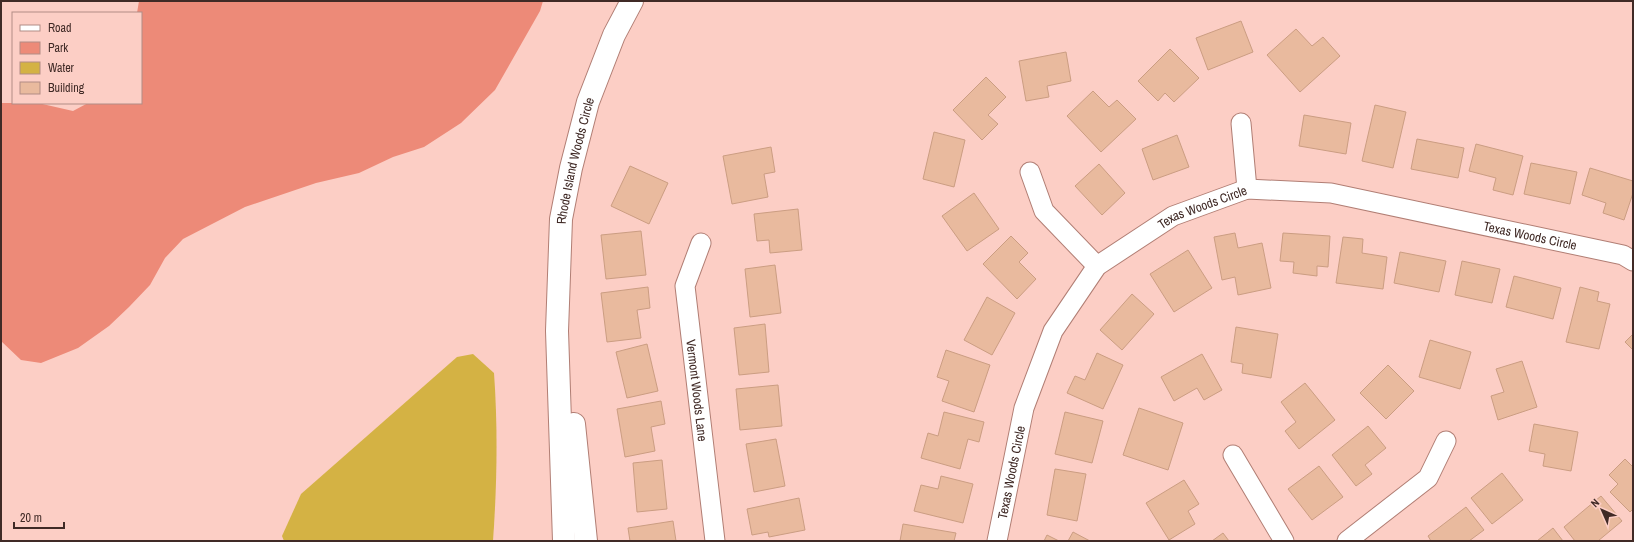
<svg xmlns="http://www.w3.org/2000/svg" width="1634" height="542" viewBox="0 0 1634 542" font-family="'Archivo Narrow',sans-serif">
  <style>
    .green { fill: #ed8a78 }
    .water { fill: #d4b244 }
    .building { fill: #e9ba9e; stroke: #cb9d82 }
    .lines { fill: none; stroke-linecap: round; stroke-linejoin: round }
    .street-casing { stroke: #b17e74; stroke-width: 21 }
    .secondary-casing { stroke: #b17e74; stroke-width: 24 }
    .street { stroke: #fff; stroke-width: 19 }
    .secondary { stroke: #fff; stroke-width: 22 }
    .labels { text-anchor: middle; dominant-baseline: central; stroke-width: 3; stroke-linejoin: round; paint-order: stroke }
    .street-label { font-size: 13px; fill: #402a26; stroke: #fccec5 }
  </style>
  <rect width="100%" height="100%" fill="#fccec5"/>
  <polygon class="green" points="139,1 543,1 540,11 495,90 461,123 424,147 393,157 359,173 316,183 245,207 183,239 165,258 150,285 129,307 109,326 78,348 41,363 21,360 1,341 1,103 38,103 73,111 88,103 141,103 141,13 137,13"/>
  <path class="water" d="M473 354 494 373C498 429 497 484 493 541H284L282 536 301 494 457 357Z"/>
  <g class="building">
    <polygon points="1241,21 1253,52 1208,70 1196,38"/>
    <polygon points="1296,29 1312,46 1323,37 1340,56 1300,92 1267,55"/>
    <polygon points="1170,49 1199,78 1174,102 1165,93 1158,101 1138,81"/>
    <polygon points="1066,52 1071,81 1047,86 1049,97 1026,101 1019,61"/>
    <polygon points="986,77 1006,97 988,115 998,124 982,140 953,110"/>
    <polygon points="1093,91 1109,107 1117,100 1136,119 1101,152 1067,116"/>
    <polygon points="1375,105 1406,112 1393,168 1362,161"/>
    <polygon points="1304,115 1351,123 1346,154 1299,146"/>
    <polygon points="934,132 965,140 954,187 923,179"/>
    <polygon points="1177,135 1189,167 1153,180 1142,149"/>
    <polygon points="1417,139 1464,148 1458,178 1411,169"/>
    <polygon points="1476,144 1523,156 1513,195 1493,190 1496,178 1469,171"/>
    <polygon points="771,147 775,172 764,174 768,197 732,204 723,156"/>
    <polygon points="1531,163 1577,172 1570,204 1524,194"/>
    <polygon points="1099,164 1125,193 1102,215 1075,186"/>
    <polygon points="630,166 668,183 649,224 611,206"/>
    <polygon points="1590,168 1633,181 1633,193 1624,220 1603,213 1606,203 1582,195"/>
    <polygon points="974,193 999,229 967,251 942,216"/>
    <polygon points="798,209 802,250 770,253 769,240 757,241 754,214"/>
    <polygon points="641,231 646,275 606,279 601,235"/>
    <polygon points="1235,233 1238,248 1262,243 1271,288 1238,295 1235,277 1222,280 1214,237"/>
    <polygon points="1283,233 1330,236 1328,267 1317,266 1317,276 1293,273 1294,262 1280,261"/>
    <polygon points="1011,236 1028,253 1019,262 1036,279 1017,299 983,264"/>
    <polygon points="1343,237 1363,239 1362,253 1387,257 1383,289 1336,283"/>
    <polygon points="1188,250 1212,288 1174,312 1150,274"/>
    <polygon points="1400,252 1446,261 1439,292 1394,283"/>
    <polygon points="1462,261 1500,269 1492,303 1455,295"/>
    <polygon points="775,265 781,313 750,317 745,269"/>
    <polygon points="1514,276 1561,288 1553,319 1506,307"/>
    <polygon points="648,287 650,308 637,310 641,338 607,342 601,293"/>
    <polygon points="1580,287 1599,292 1597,301 1610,304 1599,349 1566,342"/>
    <polygon points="1132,294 1154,314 1122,350 1100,330"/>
    <polygon points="987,297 1015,313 992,355 964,340"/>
    <polygon points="765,324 769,372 739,375 734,328"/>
    <polygon points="1236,327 1278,334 1271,378 1242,373 1243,364 1231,362"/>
    <polygon points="1633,334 1633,350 1625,342"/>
    <polygon points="1430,340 1471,352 1460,389 1419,377"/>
    <polygon points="647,344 658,391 627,398 616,352"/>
    <polygon points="946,350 990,365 974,412 942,401 949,381 937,377"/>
    <polygon points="1097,353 1123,365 1103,409 1067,393 1075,376 1085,380"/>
    <polygon points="1202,354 1222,390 1204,400 1197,388 1174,401 1161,377"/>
    <polygon points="1522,361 1537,407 1498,420 1491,396 1504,392 1496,369"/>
    <polygon points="1388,365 1414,391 1386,419 1360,393"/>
    <polygon points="1305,383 1335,420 1299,449 1285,431 1296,422 1281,402"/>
    <polygon points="778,385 782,426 740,430 736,389"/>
    <polygon points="661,401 665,424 651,427 655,451 625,457 617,409"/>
    <polygon points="1139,408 1183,423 1168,470 1123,455"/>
    <polygon points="944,412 984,422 979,442 968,439 960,469 921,458 928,433 938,436"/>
    <polygon points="1065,412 1103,421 1092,463 1055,454"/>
    <polygon points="1534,424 1578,432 1571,471 1543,466 1545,454 1529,451"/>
    <polygon points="1368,426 1386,448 1365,465 1372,474 1356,486 1332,455"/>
    <polygon points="776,439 785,486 754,492 746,444"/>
    <polygon points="1625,459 1633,467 1633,509 1630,512 1610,492 1618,484 1609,475"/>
    <polygon points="662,460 667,509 637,512 633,463"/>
    <polygon points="1319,466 1343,497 1312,520 1288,489"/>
    <polygon points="1055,469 1086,474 1077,521 1047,515"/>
    <polygon points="1502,473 1523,500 1492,524 1471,498"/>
    <polygon points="941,476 973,484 963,523 914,511 921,485 938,489"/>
    <polygon points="1184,480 1199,504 1188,511 1195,524 1169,540 1146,503"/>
    <polygon points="1601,496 1622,521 1598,541 1575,541 1564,527"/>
    <polygon points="799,498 805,530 769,537 768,532 752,535 747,509"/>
    <polygon points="1466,507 1484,530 1469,541 1431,541 1428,536"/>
    <polygon points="673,521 676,541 630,541 628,528"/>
    <polygon points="903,524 956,533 954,541 900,541"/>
    <polygon points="1553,528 1563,541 1537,541"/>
    <polygon points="1073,532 1090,541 1068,541"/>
    <polygon points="1223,533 1229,541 1212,541"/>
    <polygon points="1047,535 1059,541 1044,541"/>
  </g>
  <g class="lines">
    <defs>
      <g id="street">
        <polyline points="1241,123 1247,189"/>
        <polyline points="1030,172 1044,211 1097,266"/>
        <path id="s1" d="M701 243 685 286 715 541"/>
        <polyline points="1233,455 1284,541"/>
        <path id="s2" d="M997 541 1024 408 1053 331 1097 266 1173 216 1247 189 1331 193 1623 255 1633 261"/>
        <polyline points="1347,541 1428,478 1446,441"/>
      </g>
      <g id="secondary">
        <polyline points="574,424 586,541"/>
        <path id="s3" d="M564 541 557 331 561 219 571 168 588 102 614 35 632 1"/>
      </g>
    </defs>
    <use href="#street" class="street-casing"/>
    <use href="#secondary" class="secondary-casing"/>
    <use href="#street" class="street"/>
    <use href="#secondary" class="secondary"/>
  </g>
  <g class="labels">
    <g class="street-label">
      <text stroke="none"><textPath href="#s3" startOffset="382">Rhode Island Woods Circle</textPath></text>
      <text stroke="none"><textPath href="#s2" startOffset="418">Texas Woods Circle</textPath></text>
      <text stroke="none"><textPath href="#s2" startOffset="754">Texas Woods Circle</textPath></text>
      <text stroke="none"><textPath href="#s1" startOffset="151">Vermont Woods Lane</textPath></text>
      <text stroke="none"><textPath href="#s2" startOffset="70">Texas Woods Circle</textPath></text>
    </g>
  </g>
  <rect width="1634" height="542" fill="none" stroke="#402a26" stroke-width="4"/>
  <rect x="12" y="12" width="130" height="92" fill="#fccec5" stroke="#b18c85"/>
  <rect x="20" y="25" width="20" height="6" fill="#ffffff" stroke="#b18c85"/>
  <text x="48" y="32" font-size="12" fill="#402a26">Road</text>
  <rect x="20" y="42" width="20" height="12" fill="#ed8a78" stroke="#b18c85"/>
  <text x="48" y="52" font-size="12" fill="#402a26">Park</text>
  <rect x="20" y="62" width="20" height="12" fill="#d4b244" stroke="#b18c85"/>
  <text x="48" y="72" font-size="12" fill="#402a26">Water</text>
  <rect x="20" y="82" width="20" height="12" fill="#e9ba9e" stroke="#b18c85"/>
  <text x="48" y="92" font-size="12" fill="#402a26">Building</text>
  <g transform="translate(1602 510) rotate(315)" stroke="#fccec5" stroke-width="3" paint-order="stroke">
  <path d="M0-3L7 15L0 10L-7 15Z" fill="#402a26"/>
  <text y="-6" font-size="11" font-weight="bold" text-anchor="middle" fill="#402a26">N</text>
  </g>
  <path d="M14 522v6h50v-6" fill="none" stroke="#402a26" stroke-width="2"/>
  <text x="20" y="522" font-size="12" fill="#402a26" stroke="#fccec5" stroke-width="3" paint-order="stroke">20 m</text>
</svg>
